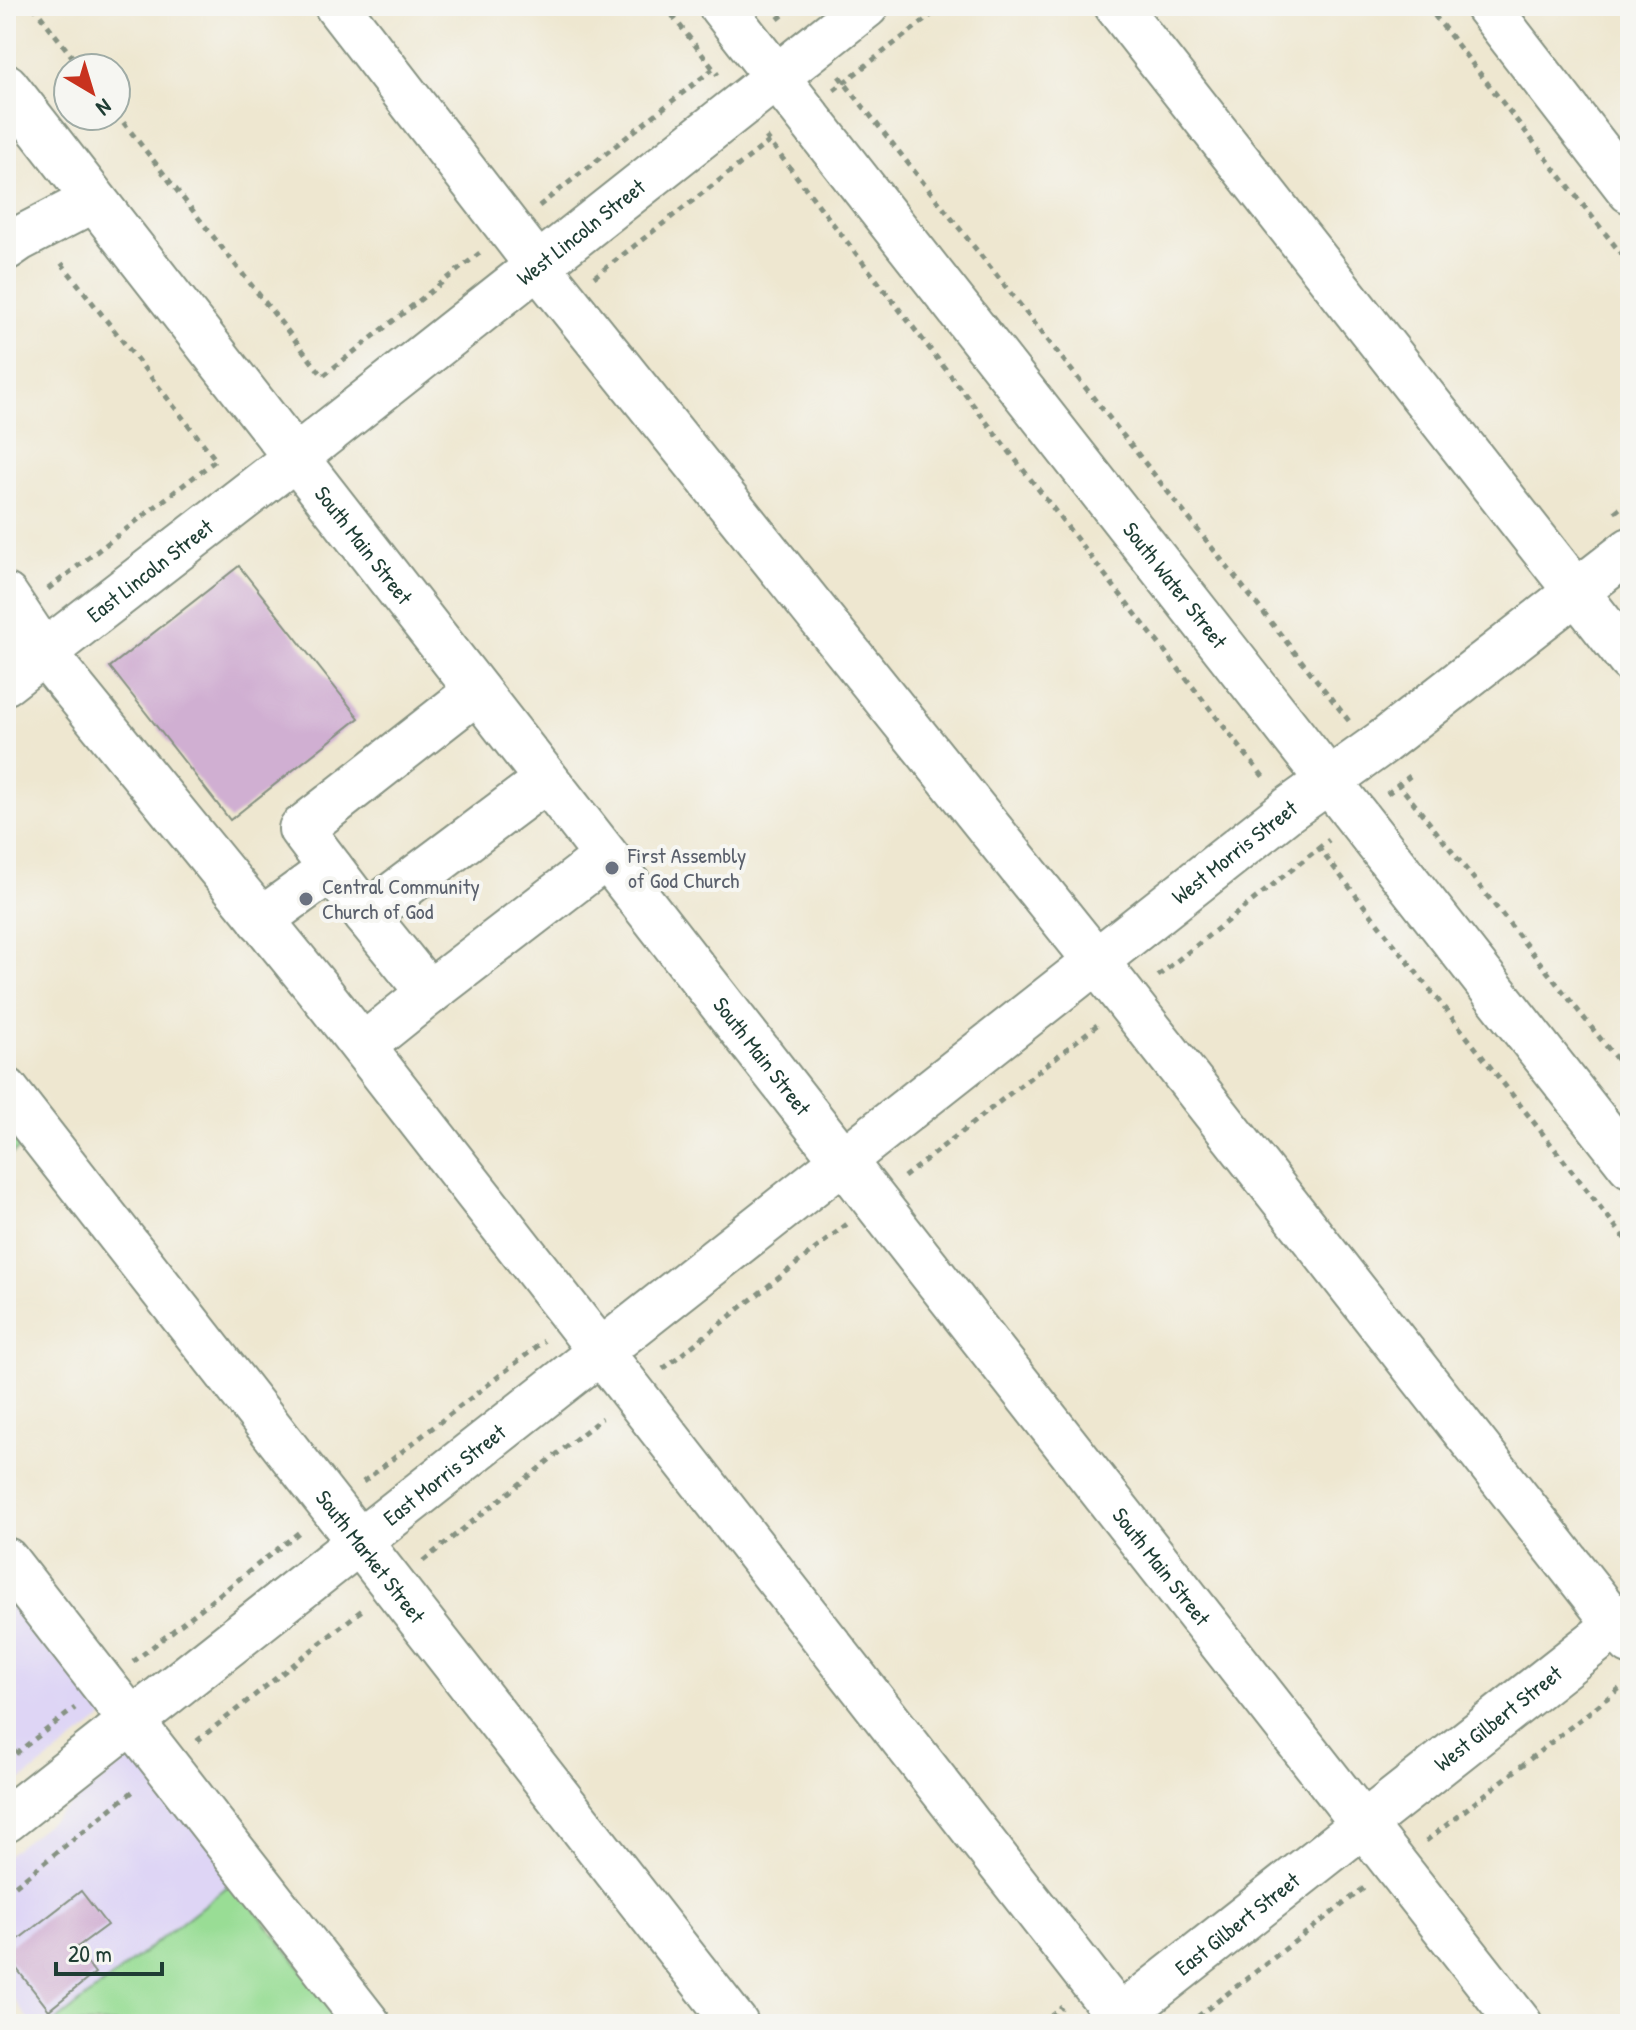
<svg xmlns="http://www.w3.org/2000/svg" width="1636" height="2030" viewBox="0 0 1636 2030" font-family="'Patrick Hand',sans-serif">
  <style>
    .built { fill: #ded5f5 }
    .green { fill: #99dd95; stroke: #5c8d64; stroke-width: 2 }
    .building { fill: #d0afd2 }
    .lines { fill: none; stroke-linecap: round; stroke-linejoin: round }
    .minor-casing { stroke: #869282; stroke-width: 48 }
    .path { stroke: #869282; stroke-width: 5; stroke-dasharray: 6 6; stroke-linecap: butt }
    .minor { stroke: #fff; stroke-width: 44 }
    .worship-dot { fill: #6b7280; stroke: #f6f6f2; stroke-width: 3 }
    .labels { text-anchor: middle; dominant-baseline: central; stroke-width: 8; stroke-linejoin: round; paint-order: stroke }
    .street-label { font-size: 22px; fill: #1f3d34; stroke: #f6f6f2 }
    .worship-label { font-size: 22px; fill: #5b616d; stroke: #f6f6f2; text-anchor: start }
  </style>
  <rect width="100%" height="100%" fill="#f6f6f2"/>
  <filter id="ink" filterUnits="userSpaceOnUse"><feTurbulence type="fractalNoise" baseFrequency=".0125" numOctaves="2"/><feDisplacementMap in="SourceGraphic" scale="16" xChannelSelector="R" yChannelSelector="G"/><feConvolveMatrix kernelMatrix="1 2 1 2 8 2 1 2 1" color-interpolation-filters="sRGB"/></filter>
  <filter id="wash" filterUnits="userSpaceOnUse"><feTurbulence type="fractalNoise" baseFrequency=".006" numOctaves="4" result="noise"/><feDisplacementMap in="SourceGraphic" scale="32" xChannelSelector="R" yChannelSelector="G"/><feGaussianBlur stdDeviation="1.8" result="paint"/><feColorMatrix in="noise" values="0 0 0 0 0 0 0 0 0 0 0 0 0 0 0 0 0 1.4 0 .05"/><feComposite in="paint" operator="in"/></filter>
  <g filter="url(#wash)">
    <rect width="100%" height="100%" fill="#eee7d0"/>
    <g class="built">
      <polygon points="6,1546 127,1700 6,1792"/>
      <polygon points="159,1736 233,1882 53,2024 32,2024 6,1989 6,1856"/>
    </g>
    <g class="green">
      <polygon points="6,1128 21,1147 6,1159"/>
      <polygon points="233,1882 345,2024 53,2024"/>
    </g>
    <g id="blocks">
      <g class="building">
        <polygon points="239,566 359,718 230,820 110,667"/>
        <polygon points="81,1891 107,1925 76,1948 95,1973 49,2010 6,1955 6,1949"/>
      </g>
    </g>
  </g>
  <g filter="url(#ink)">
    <use href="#blocks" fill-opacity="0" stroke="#869282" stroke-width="2"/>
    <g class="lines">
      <defs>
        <g id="minor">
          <polyline points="337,6 538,266 1096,961 1630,1642"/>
          <path id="s1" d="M721 6 1630 1165"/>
          <polyline points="1117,6 1630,660"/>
          <polyline points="1487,6 1630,191"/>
          <path id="s2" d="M6 86 875 1201 1520 2024"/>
          <polyline points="6,248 19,239 94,200"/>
          <polyline points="6,596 44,653 317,988 1125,2024"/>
          <path id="s3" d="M6 682 295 458 866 6"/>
          <polyline points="477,691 301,829 366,915 546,780"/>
          <polyline points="366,915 429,993 606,857"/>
          <polyline points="261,920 331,869"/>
          <polyline points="363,1046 429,993"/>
          <path id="s4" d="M6 1090 736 2024"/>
          <polyline points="6,1560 368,2024"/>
          <path id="s5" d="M6 1820 1289 809 1383 742 1630 550"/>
          <path id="s6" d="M1110 2024 1630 1614"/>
        </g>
      </defs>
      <use href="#minor" class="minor-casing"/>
      <g class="path">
        <polyline points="33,6 81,68"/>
        <polyline points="665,6 718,75"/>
        <polyline points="1427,6 1630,265"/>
        <polyline points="778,19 795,6"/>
        <polyline points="839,76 1349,721"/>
        <polyline points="834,90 943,6"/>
        <polyline points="116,113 323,376 481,252"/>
        <polyline points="766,137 1083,547 1265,779"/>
        <polyline points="539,206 713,69"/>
        <polyline points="594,277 770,141"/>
        <polyline points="1615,512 1630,500"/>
        <polyline points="48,589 216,460 59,260"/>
        <polyline points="1397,782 1630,1076"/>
        <polyline points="1387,794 1410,776"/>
        <polyline points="1318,847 1630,1245"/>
        <polyline points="1158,976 1329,840"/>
        <polyline points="904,1177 1097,1025"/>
        <polyline points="663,1369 847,1224"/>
        <polyline points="363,1482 544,1341"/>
        <polyline points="423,1561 602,1418"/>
        <polyline points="133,1662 302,1530"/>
        <polyline points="197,1741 362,1610"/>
        <polyline points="6,1761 75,1708"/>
        <polyline points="1426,1841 1629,1681"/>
        <polyline points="6,1893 136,1789"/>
        <polyline points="1041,2024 1062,2007"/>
        <polyline points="1188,2024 1364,1888"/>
      </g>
      <use href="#minor" class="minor"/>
    </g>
  </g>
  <g class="worship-dot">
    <circle cx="612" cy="868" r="8"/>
    <circle cx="306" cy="899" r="8"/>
  </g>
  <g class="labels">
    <g class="street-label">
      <text stroke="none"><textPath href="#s3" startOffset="730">West Lincoln Street</textPath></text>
      <text stroke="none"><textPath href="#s2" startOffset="582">South Main Street</textPath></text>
      <text stroke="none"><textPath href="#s3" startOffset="182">East Lincoln Street</textPath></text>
      <text stroke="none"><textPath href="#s1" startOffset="736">South Water Street</textPath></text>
      <text stroke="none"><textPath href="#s5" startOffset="1564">West Morris Street</textPath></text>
      <text stroke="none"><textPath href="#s2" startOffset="1230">South Main Street</textPath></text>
      <text stroke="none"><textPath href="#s5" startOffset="558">East Morris Street</textPath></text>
      <text stroke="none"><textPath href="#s4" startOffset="592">South Market Street</textPath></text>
      <text stroke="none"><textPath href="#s2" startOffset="1878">South Main Street</textPath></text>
      <text stroke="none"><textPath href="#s6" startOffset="494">West Gilbert Street</textPath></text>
      <text stroke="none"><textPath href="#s6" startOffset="162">East Gilbert Street</textPath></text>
    </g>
    <g class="worship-label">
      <text x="628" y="855">First Assembly<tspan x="628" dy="25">of God Church</tspan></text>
      <text x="322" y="886">Central Community<tspan x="322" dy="25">Church of God</tspan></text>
    </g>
  </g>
  <rect width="1636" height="2030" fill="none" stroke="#f6f6f2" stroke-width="32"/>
  <g transform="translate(92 92) rotate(142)"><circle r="38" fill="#f6f6f2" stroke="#a0aca6" stroke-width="2"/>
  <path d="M0-6L14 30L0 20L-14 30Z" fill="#c8321e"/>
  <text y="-12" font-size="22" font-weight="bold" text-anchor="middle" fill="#1f3d34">N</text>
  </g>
  <path d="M56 1962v12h106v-12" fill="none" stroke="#1f3d34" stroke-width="4"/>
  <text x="68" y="1962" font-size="24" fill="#1f3d34" stroke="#f6f6f2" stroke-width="6" paint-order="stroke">20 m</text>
</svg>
